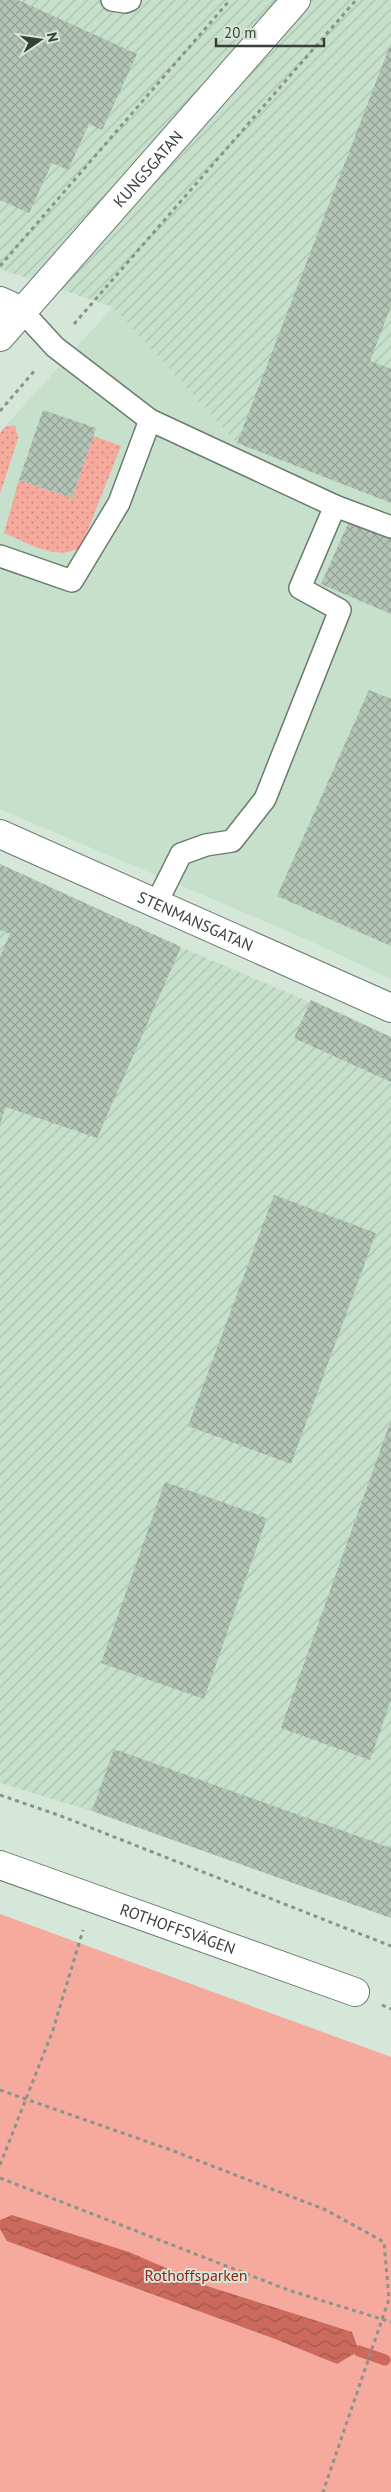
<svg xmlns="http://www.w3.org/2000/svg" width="391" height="2492" viewBox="0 0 391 2492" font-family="'PT Sans',sans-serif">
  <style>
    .built { fill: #c6e0cc }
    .industrial { fill: url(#industrial-furrows) }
    .grass { fill: url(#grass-dots) }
    .green { fill: #f6a99d }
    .water { fill: url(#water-waves) }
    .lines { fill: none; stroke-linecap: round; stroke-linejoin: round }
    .stream { stroke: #ca695c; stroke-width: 11 }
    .building { fill: url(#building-cross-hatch) }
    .lane-casing { stroke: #6b7c6f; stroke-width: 24 }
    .street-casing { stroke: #6b7c6f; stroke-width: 30 }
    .secondary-casing { stroke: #6b7c6f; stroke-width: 30 }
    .path { stroke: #87958b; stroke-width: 3; stroke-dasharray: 4 4; stroke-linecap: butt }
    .lane { stroke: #fff; stroke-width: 21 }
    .street { stroke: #fff; stroke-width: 28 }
    .secondary { stroke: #fff; stroke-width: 28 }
    .labels { text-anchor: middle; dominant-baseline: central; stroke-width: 4; stroke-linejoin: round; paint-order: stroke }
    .street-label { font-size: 16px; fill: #383f3a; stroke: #d4e7d9 }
    .park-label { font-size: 16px; fill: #99241a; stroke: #d4e7d9 }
  </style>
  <defs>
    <pattern id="industrial-furrows" width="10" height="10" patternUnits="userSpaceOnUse" patternTransform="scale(1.25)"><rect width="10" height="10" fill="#c6e0cc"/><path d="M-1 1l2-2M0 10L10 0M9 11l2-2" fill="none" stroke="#abc1b0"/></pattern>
    <pattern id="grass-dots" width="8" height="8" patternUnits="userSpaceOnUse" patternTransform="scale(1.25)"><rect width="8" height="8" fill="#f6a99d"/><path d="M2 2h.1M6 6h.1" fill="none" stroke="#c88b81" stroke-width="1.8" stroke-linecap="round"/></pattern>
    <pattern id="water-waves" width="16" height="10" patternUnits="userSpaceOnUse" patternTransform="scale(1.25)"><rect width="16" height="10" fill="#ca695c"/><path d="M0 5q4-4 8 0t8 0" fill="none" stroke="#a5584d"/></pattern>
    <pattern id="building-cross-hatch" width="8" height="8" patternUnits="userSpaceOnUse" patternTransform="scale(1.25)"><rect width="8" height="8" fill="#b3c5b7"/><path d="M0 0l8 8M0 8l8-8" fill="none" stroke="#93a196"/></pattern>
  </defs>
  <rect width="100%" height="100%" fill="#d4e7d9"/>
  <polygon class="built" points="113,307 237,443 391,503 391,979 306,939 0,809 0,432"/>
  <g class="industrial">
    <polygon points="0,0 391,0 391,503 237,443 113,307 0,269"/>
    <polygon points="0,864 181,947 391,1037 391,1918 92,1811 0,1783"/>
  </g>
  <g class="grass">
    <polygon points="15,425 18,438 0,494 0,433 5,427"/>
    <path d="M93 436 121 446 81 547C56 562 29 543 4 533L19 480 72 498Z"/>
  </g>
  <polygon class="green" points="0,1914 391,2057 391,2492 0,2492"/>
  <polygon class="water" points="12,2215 129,2252 210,2287 352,2332 359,2351 337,2364 275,2339 7,2241 0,2229 0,2220"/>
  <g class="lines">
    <polyline class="stream" points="359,2351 385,2360"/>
  </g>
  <g class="building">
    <polygon points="0,0 18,0 137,54 102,130 89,124 68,170 52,163 29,213 0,200"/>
    <polygon points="391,43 391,306 370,361 391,369 391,503 237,443"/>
    <polygon points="43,410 96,428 72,498 19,480"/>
    <polygon points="350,519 391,537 391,614 321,584"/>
    <polygon points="369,690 391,699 391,946 277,896"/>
    <polygon points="0,864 181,947 97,1138 6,1107 0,1123 0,956 10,934 0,930"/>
    <polygon points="311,1000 391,1037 391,1082 294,1038"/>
    <polygon points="274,1195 376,1233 291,1464 188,1426"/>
    <polygon points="391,1420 391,1700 370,1760 281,1728"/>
    <polygon points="165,1482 267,1518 204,1699 101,1663"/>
    <polygon points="114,1749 391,1848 391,1918 92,1811"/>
  </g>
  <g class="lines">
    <defs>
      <g id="lane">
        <polyline points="112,0 125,2 130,0"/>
        <polyline points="22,311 55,347 150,420 335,506 391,527"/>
        <polyline points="0,556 72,581 119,503 150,420"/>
        <polyline points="156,904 181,854 206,845 232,841 265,799 340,610 300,588 335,506"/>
      </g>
      <g id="street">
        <polyline points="0,301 22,311"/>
        <path id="s1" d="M0 834 391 1008"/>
        <path id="s2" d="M0 1865 355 1992"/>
      </g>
      <g id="secondary">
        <path id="s3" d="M0 337 296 0"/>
      </g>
    </defs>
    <use href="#lane" class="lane-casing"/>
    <use href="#street" class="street-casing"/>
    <use href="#secondary" class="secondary-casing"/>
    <g class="path">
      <polyline points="0,266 230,0"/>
      <polyline points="74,324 356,0"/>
      <polyline points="0,411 36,369"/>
      <polyline points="0,1795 61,1816 391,1946"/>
      <polyline points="382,2005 391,2009"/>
      <polyline points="0,2090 171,2150 326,2210 384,2242 389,2299 323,2492"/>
      <polyline points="0,2165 53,2030 83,1930"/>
      <polyline points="0,2178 288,2290 391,2322"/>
    </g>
    <use href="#lane" class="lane"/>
    <use href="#street" class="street"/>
    <use href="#secondary" class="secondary"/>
  </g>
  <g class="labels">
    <g class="street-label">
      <text stroke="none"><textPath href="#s3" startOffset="224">KUNGSGATAN</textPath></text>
      <text stroke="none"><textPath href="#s1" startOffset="214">STENMANSGATAN</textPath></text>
      <text stroke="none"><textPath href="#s2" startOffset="189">ROTHOFFSVÄGEN</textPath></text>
    </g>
    <g class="park-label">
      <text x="196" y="2275">Rothoffsparken</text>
    </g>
  </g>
  <g transform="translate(40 40) rotate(77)" stroke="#d4e7d9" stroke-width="4" paint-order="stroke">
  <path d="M0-4L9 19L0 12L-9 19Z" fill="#383f3a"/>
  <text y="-8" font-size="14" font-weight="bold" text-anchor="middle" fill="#383f3a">N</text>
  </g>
  <path d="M216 38v8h108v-8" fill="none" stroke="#383f3a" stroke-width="2.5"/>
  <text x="224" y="38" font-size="15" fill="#383f3a" stroke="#d4e7d9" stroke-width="4" paint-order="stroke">20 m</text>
</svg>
